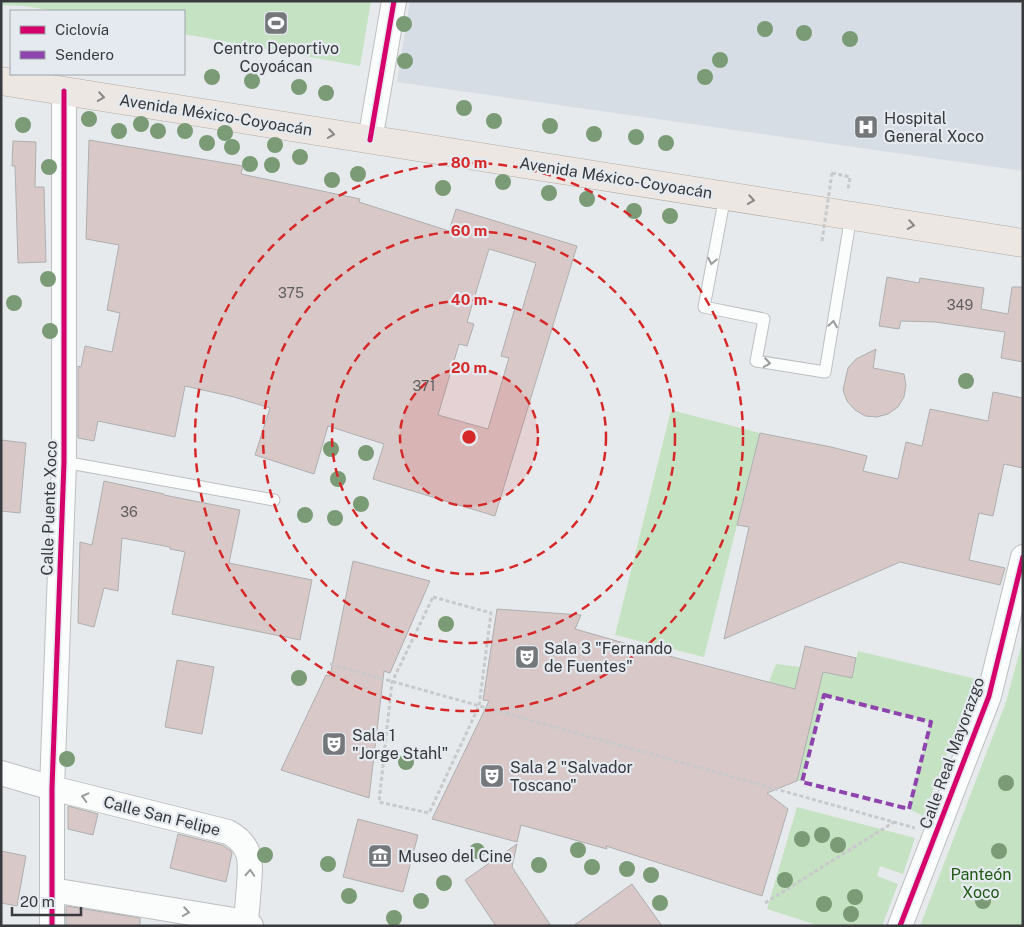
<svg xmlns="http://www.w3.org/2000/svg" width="1024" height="927" viewBox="0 0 1024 927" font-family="'Public Sans',sans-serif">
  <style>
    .built { fill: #d6dde4 }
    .green { fill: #c5e2c2 }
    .building { fill: #d9c8c8; stroke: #aeafb0; fill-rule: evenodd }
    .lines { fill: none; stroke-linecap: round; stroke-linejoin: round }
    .lane-casing { stroke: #bdbfc1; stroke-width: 13 }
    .street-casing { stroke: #bdbfc1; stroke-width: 26 }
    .primary-casing { stroke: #b3aba5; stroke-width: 29 }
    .path { stroke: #c7c9cb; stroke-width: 3; stroke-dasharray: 4 2.5; stroke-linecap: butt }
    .lane { stroke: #fbfcfc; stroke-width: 11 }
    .street { stroke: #fbfcfc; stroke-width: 24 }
    .primary { stroke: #ece7e3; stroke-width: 28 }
    .path-bridge { stroke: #c7c9cb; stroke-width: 3; stroke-dasharray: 4 2.5; stroke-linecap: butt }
    .quiet { stroke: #8e44ad; stroke-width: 4; stroke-dasharray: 8 4; stroke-linecap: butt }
    .cycleway-casing { stroke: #e4eaef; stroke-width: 8 }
    .cycleway { stroke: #d6006c; stroke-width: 5 }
    .tree { fill: #7a9b75 }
    .oneway { stroke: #898888 }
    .oneway2 { stroke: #9a9b9c }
    .ring { fill: none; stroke: #d62828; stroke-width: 2.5; stroke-dasharray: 9 6 }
    .labels { text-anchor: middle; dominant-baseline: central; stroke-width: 4.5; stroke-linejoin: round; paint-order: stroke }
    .number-label { font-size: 14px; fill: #605e60 }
    .poi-label { font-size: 16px; fill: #383a3d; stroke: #e4eaef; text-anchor: start }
    .street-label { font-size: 16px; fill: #383a3d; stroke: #e4eaef }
    .park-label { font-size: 16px; fill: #205a14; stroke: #e4eaef }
    .centre { fill: #d62828; stroke: #e4eaef; stroke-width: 2.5 }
    .ring-label { font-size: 15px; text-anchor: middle; font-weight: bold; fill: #d62828; stroke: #e4eaef; stroke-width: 4.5; stroke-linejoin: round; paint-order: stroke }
  </style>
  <rect width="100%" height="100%" fill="#e7eaec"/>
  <polygon class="built" points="410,1 1023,1 1023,171 397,82"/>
  <g class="green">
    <polygon points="1,1 371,1 360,66 184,34 184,11 55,11 24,6 1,5"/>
    <polygon points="671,410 760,433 704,657 615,635"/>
    <polygon points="1023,639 1023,926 920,926 1006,702"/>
    <polygon points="858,651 976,679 923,816 909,809 931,722 824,695 802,782 796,780 817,695 769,682 776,664 800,667 852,678"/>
    <polygon points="797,807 915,838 903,874 880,866 877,876 898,884 882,926 820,926 767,909"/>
  </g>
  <g class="building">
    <path d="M89 140 243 166 241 174 360 199 359 202 449 231 456 209 577 246 495 516 373 479 384 444 328 426 314 474 255 455 270 408 234 397 185 386 175 437 98 421 94 441 78 438V366L81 367 85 346 112 352 120 313 107 310 119 245 86 239ZM489 249 536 263 522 310 515 308 501 356 509 358 488 429 438 415 459 344 467 346 474 324 467 322Z"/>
    <polygon points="13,141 36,142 35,187 44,187 46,262 18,263 15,166 12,166"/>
    <polygon points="887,277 919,283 920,278 984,288 981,309 1008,314 1012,287 1023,287 1023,362 1001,358 1005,332 935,322 901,321 899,329 879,326"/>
    <polygon points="876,349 873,368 904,374 906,385 904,397 898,407 888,414 877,417 865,416 855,410 847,401 843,390 848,368 856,359"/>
    <polygon points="993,392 1023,398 1023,468 1004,464 993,516 979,513 969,560 1005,568 1000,585 900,562 724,639 749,527 737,525 760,433 831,447 867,456 863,471 898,479 906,442 922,446 930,409 988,421"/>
    <polygon points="1,440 26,443 20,513 1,511"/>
    <polygon points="104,481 164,494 164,495 240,510 229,563 312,580 300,640 172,614 185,552 170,549 170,547 122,538 118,591 104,588 94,627 78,623 80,542 92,545"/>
    <polygon points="353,561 430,581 390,673 384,671 369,798 281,770 326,675 330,676"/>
    <polygon points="497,609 581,615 575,629 680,659 795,689 805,646 856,658 852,678 823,672 797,781 767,793 788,809 762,896 606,846 607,849 521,825 517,842 432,819 489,701 483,700"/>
    <polygon points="177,660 214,667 202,734 165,727"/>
    <polygon points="68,806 98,814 93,835 68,829"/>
    <polygon points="358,819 418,835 403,892 343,877"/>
    <polygon points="178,834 222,845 231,851 232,853 226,882 170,868"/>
    <polygon points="517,844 512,867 551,926 496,926 465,880"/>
    <polygon points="1,851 26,856 17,906 1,903"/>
    <polygon points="632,884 662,926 573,926"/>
    <polygon points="66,906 140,918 140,926 66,926"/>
  </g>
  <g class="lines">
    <defs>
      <g id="lane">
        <polyline points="725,196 704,307 764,319 756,361 825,372 851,216"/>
        <polyline points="64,462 274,500"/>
      </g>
      <g id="street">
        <polyline points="370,140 394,1"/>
        <path d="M1 773 52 788 228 832C252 845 251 861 249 886 248 898 247 910 246 922"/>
        <polyline points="52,890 246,922 251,926"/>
        <polyline points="52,926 52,788 64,462 64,91"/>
        <polyline points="900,926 989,696 1023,557"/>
      </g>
      <polyline id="primary" points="1,81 1023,243"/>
    </defs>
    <use href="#lane" class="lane-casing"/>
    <use href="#street" class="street-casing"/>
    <use href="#primary" class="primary-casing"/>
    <g class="path">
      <polyline points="832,173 850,177 848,190"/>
      <polygon points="433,597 491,613 479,706 429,813 379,802 392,682"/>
      <polyline points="330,664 915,828"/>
      <polyline points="765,903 894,822"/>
    </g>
    <use href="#lane" class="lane"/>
    <use href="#street" class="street"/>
    <use href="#primary" class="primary"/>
    <polyline class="path-bridge" points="822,241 832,173"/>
    <polygon class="quiet" points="824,695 931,722 909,809 802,782"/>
    <defs>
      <g id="cycleway">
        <polyline points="370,140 394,1"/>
        <polyline points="52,926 52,788 64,462 64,91"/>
        <polyline points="900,926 989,696 1023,557"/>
      </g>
    </defs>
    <use href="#cycleway" class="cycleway-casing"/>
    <use href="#cycleway" class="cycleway"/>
  </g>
  <g class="tree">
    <circle cx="404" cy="24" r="8"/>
    <circle cx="765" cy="29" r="8"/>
    <circle cx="804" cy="33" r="8"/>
    <circle cx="850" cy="39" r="8"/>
    <circle cx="720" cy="60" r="8"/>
    <circle cx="405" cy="61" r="8"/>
    <circle cx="212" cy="77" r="8"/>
    <circle cx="705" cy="77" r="8"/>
    <circle cx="252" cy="81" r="8"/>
    <circle cx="299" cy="87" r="8"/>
    <circle cx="326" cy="93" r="8"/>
    <circle cx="464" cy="108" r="8"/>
    <circle cx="89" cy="119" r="8"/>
    <circle cx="494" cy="121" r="8"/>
    <circle cx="141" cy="124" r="8"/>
    <circle cx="23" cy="125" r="8"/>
    <circle cx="550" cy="126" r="8"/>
    <circle cx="119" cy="131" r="8"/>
    <circle cx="158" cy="131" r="8"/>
    <circle cx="185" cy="131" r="8"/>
    <circle cx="225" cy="133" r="8"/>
    <circle cx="594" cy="134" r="8"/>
    <circle cx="636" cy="137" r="8"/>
    <circle cx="207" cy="143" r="8"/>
    <circle cx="666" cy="143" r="8"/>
    <circle cx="275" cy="145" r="8"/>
    <circle cx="232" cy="147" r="8"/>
    <circle cx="300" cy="157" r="8"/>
    <circle cx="250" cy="164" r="8"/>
    <circle cx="272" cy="165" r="8"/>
    <circle cx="49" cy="167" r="8"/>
    <circle cx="358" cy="174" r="8"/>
    <circle cx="332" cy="180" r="8"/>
    <circle cx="503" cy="182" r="8"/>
    <circle cx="443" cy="188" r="8"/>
    <circle cx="549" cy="193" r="8"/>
    <circle cx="587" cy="199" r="8"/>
    <circle cx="634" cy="211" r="8"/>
    <circle cx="670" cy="216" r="8"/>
    <circle cx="48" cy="279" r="8"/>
    <circle cx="14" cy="303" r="8"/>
    <circle cx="50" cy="331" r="8"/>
    <circle cx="966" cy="381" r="8"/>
    <circle cx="331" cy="449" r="8"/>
    <circle cx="366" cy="453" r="8"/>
    <circle cx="338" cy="479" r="8"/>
    <circle cx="361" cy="504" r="8"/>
    <circle cx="305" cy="515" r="8"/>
    <circle cx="335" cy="518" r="8"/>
    <circle cx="446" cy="624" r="8"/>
    <circle cx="299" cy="678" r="8"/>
    <circle cx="67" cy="759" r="8"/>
    <circle cx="406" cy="762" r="8"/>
    <circle cx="1006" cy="783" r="8"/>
    <circle cx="822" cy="835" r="8"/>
    <circle cx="802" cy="839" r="8"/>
    <circle cx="838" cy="845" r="8"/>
    <circle cx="578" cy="850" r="8"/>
    <circle cx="477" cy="851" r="8"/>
    <circle cx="999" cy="851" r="8"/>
    <circle cx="265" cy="855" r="8"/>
    <circle cx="328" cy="864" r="8"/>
    <circle cx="539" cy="865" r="8"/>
    <circle cx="592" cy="867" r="8"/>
    <circle cx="627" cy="869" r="8"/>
    <circle cx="651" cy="875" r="8"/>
    <circle cx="785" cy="880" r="8"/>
    <circle cx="444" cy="883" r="8"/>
    <circle cx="349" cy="896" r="8"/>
    <circle cx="855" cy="897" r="8"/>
    <circle cx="421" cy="901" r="8"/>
    <circle cx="983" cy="901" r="8"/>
    <circle cx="660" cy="903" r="8"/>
    <circle cx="824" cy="904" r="8"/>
    <circle cx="851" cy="914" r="8"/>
    <circle cx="394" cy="918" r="8"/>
  </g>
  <defs><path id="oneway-chevron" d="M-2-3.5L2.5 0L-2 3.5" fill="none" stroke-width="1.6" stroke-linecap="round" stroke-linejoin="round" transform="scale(1.25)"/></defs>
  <g class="oneway">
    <use href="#oneway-chevron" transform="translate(101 97) rotate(9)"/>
    <use href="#oneway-chevron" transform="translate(331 134) rotate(9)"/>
    <use href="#oneway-chevron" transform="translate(751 200) rotate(9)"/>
    <use href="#oneway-chevron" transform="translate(911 225) rotate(9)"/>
  </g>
  <g class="oneway2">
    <use href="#oneway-chevron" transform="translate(712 261) rotate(101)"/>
    <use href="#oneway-chevron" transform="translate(833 324) rotate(-81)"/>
    <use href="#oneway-chevron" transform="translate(767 363) rotate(9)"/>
    <use href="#oneway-chevron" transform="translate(85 797) rotate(-166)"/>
    <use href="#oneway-chevron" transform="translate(250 873) rotate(-87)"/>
    <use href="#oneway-chevron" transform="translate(186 912) rotate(9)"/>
  </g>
  <circle cx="469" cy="437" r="69" fill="#d62828" fill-opacity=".12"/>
  <g class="ring">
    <circle cx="469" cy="437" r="69"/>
    <circle cx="469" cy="437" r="137"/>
    <circle cx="469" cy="437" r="206"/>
    <circle cx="469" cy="437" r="274"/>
  </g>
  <defs>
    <symbol id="stadium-square" viewBox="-11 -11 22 22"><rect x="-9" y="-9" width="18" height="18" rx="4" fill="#75787a" stroke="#e4eaef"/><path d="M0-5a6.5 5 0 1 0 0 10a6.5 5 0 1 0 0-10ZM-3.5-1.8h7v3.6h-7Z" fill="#fff"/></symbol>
    <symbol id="hospital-square" viewBox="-11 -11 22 22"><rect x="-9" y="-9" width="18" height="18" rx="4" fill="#75787a" stroke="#e4eaef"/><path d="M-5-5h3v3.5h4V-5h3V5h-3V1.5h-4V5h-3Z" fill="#fff"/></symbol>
    <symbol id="theatre-square" viewBox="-11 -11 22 22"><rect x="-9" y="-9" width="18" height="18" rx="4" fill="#75787a" stroke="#e4eaef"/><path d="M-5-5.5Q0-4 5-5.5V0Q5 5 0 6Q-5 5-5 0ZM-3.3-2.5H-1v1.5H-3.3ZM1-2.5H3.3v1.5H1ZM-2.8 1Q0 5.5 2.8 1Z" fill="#fff"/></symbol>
    <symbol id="museum-square" viewBox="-11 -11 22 22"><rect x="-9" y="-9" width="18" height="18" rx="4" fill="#75787a" stroke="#e4eaef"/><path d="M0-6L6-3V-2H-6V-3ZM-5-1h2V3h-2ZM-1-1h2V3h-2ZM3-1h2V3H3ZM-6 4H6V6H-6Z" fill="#fff"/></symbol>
  </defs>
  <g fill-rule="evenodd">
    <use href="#stadium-square" x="262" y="9" width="28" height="28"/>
    <use href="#hospital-square" x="852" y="113" width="28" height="28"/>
    <use href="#theatre-square" x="513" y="643" width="28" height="28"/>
    <use href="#theatre-square" x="320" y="730" width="28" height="28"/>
    <use href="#theatre-square" x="478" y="762" width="28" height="28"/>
    <use href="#museum-square" x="366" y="842" width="28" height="28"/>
  </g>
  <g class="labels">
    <g class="number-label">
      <text x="291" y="293">375</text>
      <text x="960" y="305">349</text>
      <text x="424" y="386">371</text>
      <text x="129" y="512">36</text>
    </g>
    <g class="poi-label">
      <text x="276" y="48" text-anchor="middle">Centro Deportivo<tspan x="276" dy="18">Coyoácan</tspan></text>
      <text x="884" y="118">Hospital<tspan x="884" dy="18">General Xoco</tspan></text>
      <text x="544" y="648">Sala 3 "Fernando<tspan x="544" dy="18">de Fuentes"</tspan></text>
      <text x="352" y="735">Sala 1<tspan x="352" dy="18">"Jorge Stahl"</tspan></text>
      <text x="510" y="767">Sala 2 "Salvador<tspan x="510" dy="18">Toscano"</tspan></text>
      <text x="398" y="856">Museo del Cine</text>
    </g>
    <g class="street-label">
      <text transform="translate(216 115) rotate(9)">Avenida México-Coyoacán</text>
      <text transform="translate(616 178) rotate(9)">Avenida México-Coyoacán</text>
      <text transform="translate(49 508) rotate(-88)">Calle Puente Xoco</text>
      <text transform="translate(952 753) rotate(-70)">Calle Real Mayorazgo</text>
      <text transform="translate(162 816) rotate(14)">Calle San Felipe</text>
    </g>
    <g class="park-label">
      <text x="981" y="874">Panteón<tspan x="981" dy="18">Xoco</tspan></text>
    </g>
  </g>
  <circle cx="469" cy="437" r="8" class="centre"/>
  <g class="ring-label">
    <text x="469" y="168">80 m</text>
    <text x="469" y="236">60 m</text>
    <text x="469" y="305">40 m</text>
    <text x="469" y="373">20 m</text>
  </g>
  <rect width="1024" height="927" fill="none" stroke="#383a3d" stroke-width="5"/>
  <rect x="10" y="10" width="175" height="65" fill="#e4eaef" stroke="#9fa4a8"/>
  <rect x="20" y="26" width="25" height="8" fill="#d6006c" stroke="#9fa4a8"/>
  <text x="55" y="35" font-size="15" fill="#383a3d">Ciclovía</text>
  <rect x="20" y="51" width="25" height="8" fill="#8e44ad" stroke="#9fa4a8"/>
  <text x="55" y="60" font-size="15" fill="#383a3d">Sendero</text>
  <path d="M12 907v8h69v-8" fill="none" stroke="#383a3d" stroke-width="2.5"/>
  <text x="20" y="907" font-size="15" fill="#383a3d" stroke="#e4eaef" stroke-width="4" paint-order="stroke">20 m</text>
</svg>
